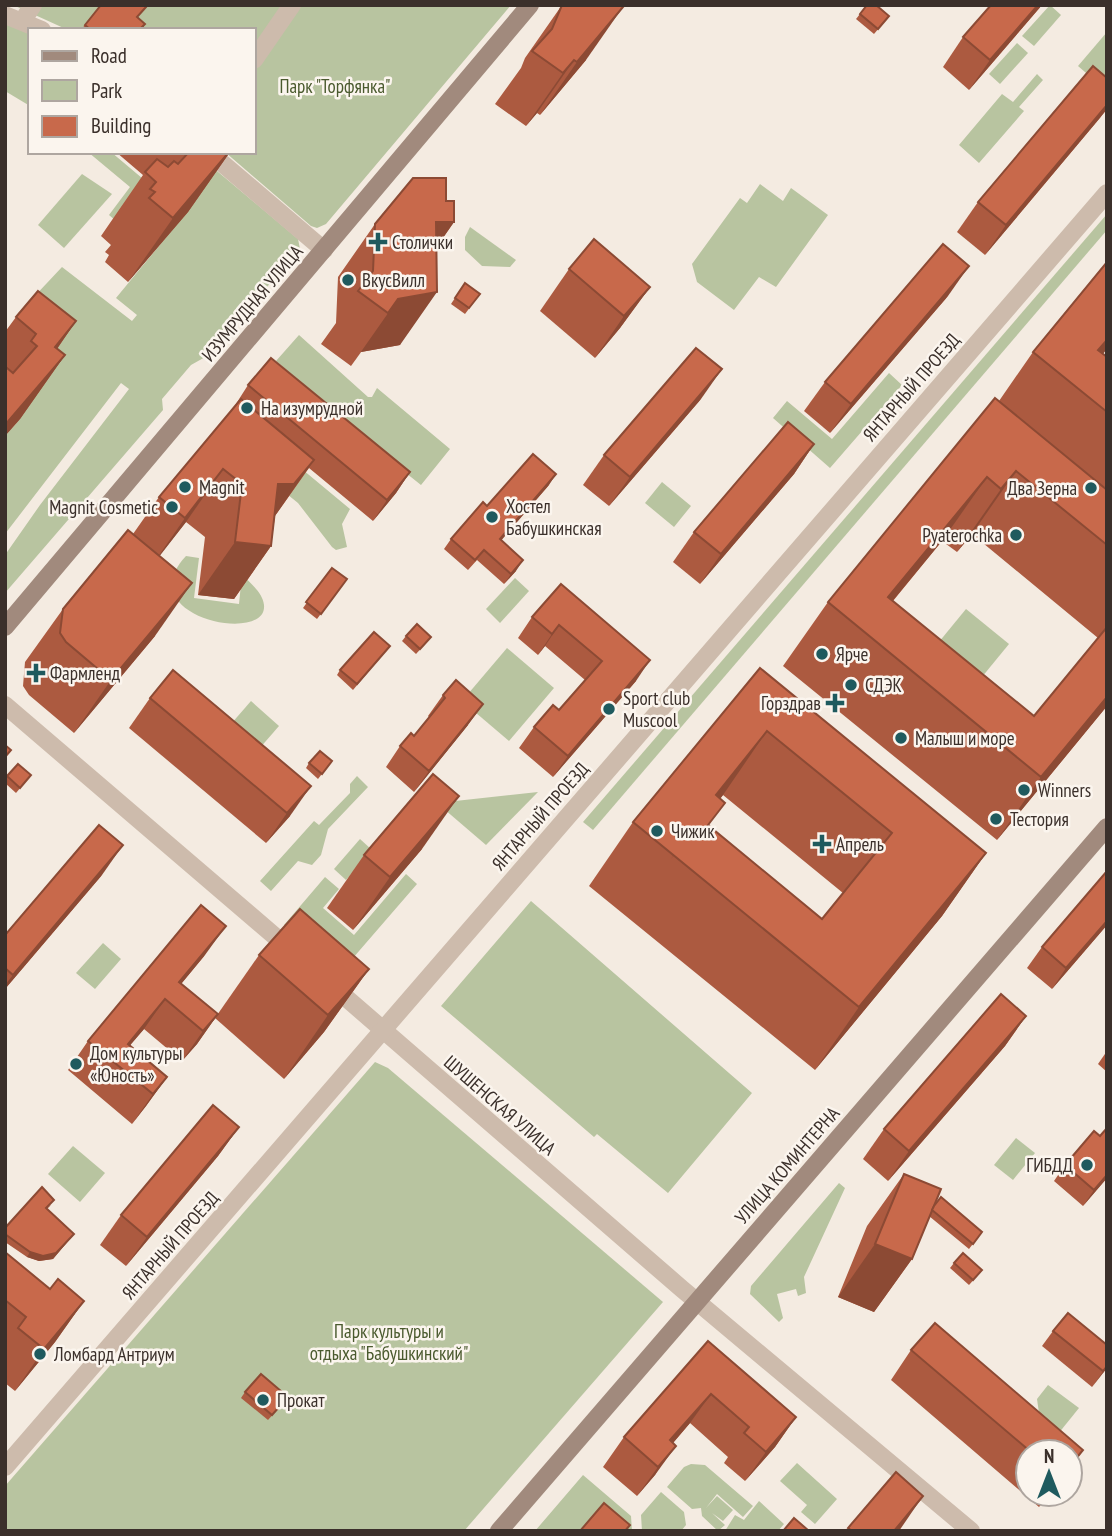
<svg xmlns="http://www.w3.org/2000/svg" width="1112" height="1536" viewBox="0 0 1112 1536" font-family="'PT Sans Narrow',sans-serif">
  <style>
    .green { fill: #b8c4a0 }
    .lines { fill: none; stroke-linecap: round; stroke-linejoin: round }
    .street { stroke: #cdbbac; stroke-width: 18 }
    .secondary { stroke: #a18a7d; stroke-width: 18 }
    .wall { fill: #ac5a40; fill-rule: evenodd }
    .shaded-wall { fill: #8c4a34 }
    .building { fill: #c8694b; stroke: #8c4a34; stroke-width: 2; fill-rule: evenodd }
    .poi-dot { fill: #1f5a5e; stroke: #fbf5ee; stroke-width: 2.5 }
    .labels { text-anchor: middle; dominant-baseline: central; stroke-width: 5; stroke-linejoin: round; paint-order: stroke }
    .park-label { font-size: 19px; fill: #4a5a2e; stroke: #fbf5ee }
    .poi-label { font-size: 19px; fill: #3b302b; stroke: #fbf5ee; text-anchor: start }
    .street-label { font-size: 19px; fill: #3b302b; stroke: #fbf5ee }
  </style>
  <rect width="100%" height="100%" fill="#f4ebe1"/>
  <g class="green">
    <polygon points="13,5 511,5 326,224 317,228 311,226 225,152 254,152 254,30 68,30"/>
    <polygon points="1050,5 1061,15 1034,46 1022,36"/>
    <polygon points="5,24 30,33 30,106 5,91"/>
    <polygon points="1107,32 1107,91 1078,66"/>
    <polygon points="1017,43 1028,53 1000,84 989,74"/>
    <polygon points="1037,74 1043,80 1019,107 1024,111 979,163 959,145 1002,94 1013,102"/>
    <polygon points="88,152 111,152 155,189 123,227 109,215 130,187"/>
    <polygon points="211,166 298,239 300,249 207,356 191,365 162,399 163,410 5,593 5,555 40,505 129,389 121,383 5,534 5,436 20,419 31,300 62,267 132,321 137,315 116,298 187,212"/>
    <polygon points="82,174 112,194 64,248 38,225"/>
    <polygon points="760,184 783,201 791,188 828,215 776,287 759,277 734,310 697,282 692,264 740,198 747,203"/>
    <polygon points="1107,214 1107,230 593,830 583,822"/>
    <polygon points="470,227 516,260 510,267 482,266 465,250 465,237"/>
    <polygon points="299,335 368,397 372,397 377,388 450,449 421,485 347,426 349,423 276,361"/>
    <polygon points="889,373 902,385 830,468 773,418 787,401 832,439"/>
    <polygon points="244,421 350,509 342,524 347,547 336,550 332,547 298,503 225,444"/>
    <polygon points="662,482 691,506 674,527 645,503"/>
    <path d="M186 556 199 558 194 598 239 604 242 574C250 583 263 593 264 605 268 645 129 617 186 556Z"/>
    <polygon points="515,578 529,591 500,623 486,609"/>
    <polygon points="966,609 1009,644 968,694 925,659"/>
    <polygon points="507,648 554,688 509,741 462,701"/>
    <polygon points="251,701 279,726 259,749 231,724"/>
    <polygon points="357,776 368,787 328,829 321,855 312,865 298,861 271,891 260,881 314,821 319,825 350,793 350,784"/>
    <polygon points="538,792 486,845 437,803"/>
    <polygon points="360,839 372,850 346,880 334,869"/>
    <polygon points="406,874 417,884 340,973 284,925 325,877 339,889 323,908 354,935"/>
    <polygon points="531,901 752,1093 668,1193 597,1134 594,1137 441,1006"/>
    <polygon points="103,943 121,959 95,989 76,973"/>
    <polygon points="375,1062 388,1068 663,1302 464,1531 5,1531 5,1486"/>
    <polygon points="1016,1138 1035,1153 1013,1180 994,1165"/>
    <polygon points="73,1146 105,1173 80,1202 48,1174"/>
    <polygon points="839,1183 845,1188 804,1277 806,1293 798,1296 796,1289 777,1294 783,1318 779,1322 750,1294 751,1286"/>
    <polygon points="1048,1385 1079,1408 1058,1434 1040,1420 1037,1399"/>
    <polygon points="797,1463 837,1499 815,1524 801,1512 807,1505 780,1481"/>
    <polygon points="691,1464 705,1465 753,1506 743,1517 717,1494 706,1508 717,1496 733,1510 723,1521 712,1513 725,1525 718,1531 702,1516 701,1508 692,1509 667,1487 684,1467"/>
    <polygon points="583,1475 631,1516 632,1531 586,1531 582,1528 579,1531 535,1531"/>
    <polygon points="661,1492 684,1512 686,1525 681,1531 642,1531 641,1515"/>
    <polygon points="759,1501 784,1524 778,1531 725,1531 735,1515 744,1520"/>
  </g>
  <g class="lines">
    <g class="street">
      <polyline points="5,15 42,30"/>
      <polyline points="23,20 33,5"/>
      <polyline points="254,60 292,5"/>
      <polyline points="209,152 324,250"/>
      <polyline points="5,705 292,951"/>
      <polyline points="329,983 682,1289 971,1531"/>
      <polyline points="5,1467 1107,193"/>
    </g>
    <g class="secondary">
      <polyline points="5,627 530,5"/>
      <polyline points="499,1531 1107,827"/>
    </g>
  </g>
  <g class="wall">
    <polygon points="562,5 586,60 540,115 537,113 526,126 495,104 521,68 525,58"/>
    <polygon points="1042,5 969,90 943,67 963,37"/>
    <polygon points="860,14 889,16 874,34 856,19"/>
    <polygon points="138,18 145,24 142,30 81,30 85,25"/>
    <polygon points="1107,78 1107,109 1099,119 985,255 957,232 978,202"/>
    <polygon points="116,152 230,152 188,212 128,282 105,262 109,255 105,252 111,245 101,236 143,175"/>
    <polygon points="446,201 454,222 436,248 400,345 361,352 351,366 321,344 336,323 338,277 375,224"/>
    <polygon points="569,269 650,287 620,328 595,358 540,311"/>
    <polygon points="465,283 480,294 465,314 451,304"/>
    <polygon points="948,296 830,433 804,411 825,382"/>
    <polygon points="16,317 76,321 57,349 65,355 20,419 5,436 5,332"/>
    <path d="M1033 352 1103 354 1107 357V706L997 840 783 666 828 602 999 401ZM972 534 1098 638 1034 716 893 601 942 541 957 552Z"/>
    <polygon points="248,385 410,472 396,493 373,521 309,468 275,516 271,546 234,599 198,595 205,537 186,522 159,556 155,636 74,733 29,695 23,686 25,662 63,609 133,534 159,497 234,407"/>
    <polygon points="701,399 609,506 583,485 604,455"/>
    <polygon points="814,444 794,474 700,584 673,562 694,532"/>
    <polygon points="549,485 501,540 516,571 504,584 477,560 468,570 444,549 451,539 487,506"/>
    <polygon points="332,568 347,579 317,619 303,608"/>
    <polygon points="561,584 636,681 553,777 519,748 534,727 559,710 585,680 545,646 538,655 518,638 532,617"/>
    <polygon points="406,636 427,642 416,654 402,641"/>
    <polygon points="390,646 353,690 337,675 340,670"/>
    <path d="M760 668 986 853 942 916 815 1070 589 886 633 822ZM723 795 843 893 822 919 709 826 720 799Z"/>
    <polygon points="443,695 468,725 414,792 386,767 400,746 414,736 429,717 428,716"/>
    <polygon points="150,698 290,816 266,843 129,728"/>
    <polygon points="332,761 318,779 306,768 309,763"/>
    <polygon points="31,775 16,793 5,783 5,779 7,776"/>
    <polygon points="422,849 353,930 327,908 364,855"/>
    <polygon points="1107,871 1107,925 1052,989 1027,968 1042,947"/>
    <polygon points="102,875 5,989 5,935"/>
    <polygon points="205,955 181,984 218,1014 197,1044 182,1061 144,1029 130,1045 167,1077 146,1106 132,1124 68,1070 88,1041"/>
    <polygon points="259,955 369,969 324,1032 284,1079 215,1018"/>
    <polygon points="1026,1016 1005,1046 888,1181 863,1159 884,1129"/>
    <polygon points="1107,1051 1107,1072 1098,1064"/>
    <polygon points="239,1127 218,1156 126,1266 100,1245 121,1215"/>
    <polygon points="1107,1128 1107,1178 1083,1206 1054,1181 1065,1165 1100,1136"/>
    <polygon points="904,1174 934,1206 982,1232 969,1249 929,1216 912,1259 874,1312 838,1297 867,1226"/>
    <polygon points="51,1205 47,1209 74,1234 53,1259 39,1261 27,1257 5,1242 5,1228"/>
    <polygon points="5,1252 50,1289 84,1301 55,1342 15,1391 5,1383"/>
    <polygon points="954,1263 978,1275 969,1285 950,1268"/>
    <polygon points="1053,1331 1107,1345 1107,1368 1092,1387 1042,1346"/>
    <polygon points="708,1341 796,1417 775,1447 745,1481 724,1463 728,1457 690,1423 673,1443 655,1475 637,1496 603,1467 624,1437"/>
    <polygon points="911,1350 1083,1450 1070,1469 1070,1452 1028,1452 1028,1494 1051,1494 1039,1507 891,1380"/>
    <polygon points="245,1392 284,1402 268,1420 241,1398"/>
  </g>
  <g class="shaded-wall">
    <polygon points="1038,5 1042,5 969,90 990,60"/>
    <polygon points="623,7 586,60 540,115 577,62"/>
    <polygon points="574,60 537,113 526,126 563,73"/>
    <polygon points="1107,105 1107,109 1099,119 985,255 1006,225"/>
    <polygon points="230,152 188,212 128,282 173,218"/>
    <polygon points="436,222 454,222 417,275"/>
    <polygon points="969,266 948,296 830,433 851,404"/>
    <polygon points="650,287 620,328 595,358 624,316"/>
    <polygon points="437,292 400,345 361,352 351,366 398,299"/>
    <polygon points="76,321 32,385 55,347"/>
    <polygon points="1107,340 1107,349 1076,387 1098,350"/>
    <polygon points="65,355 20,419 5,436 5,425"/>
    <polygon points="722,369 701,399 609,506 630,477"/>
    <polygon points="814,444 794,474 700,584 721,554"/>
    <polygon points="314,460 277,513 257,536 278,484"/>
    <polygon points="223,469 186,522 148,571 185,518"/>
    <polygon points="1016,471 972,534 957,552 1001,489"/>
    <polygon points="410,472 396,493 373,521 387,500"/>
    <polygon points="556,474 549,485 493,550 500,539"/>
    <polygon points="987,477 942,541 866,633 888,597"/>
    <polygon points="235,542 271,546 234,599 198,595"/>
    <polygon points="523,560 516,571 504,584 511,574"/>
    <polygon points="192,583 155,636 74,733 111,680"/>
    <polygon points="559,625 545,646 538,655 552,634"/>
    <polygon points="650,660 636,681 553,777 568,756"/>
    <polygon points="1107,697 1107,706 997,840 1041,777"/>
    <polygon points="483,704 468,725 414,792 429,771"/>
    <polygon points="767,731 723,795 671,859 716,795"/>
    <polygon points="311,786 290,816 266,843 287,813"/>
    <polygon points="459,796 422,849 353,930 390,877"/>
    <polygon points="123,845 102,875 5,989 5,985 13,975"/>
    <polygon points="986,853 942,916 815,1070 859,1007"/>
    <polygon points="1107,921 1107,925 1052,989 1066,968"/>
    <polygon points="226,926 205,955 167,1001 179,982"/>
    <polygon points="369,969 324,1032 284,1079 328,1015"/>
    <polygon points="165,999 144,1029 115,1063 128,1044"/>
    <polygon points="218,1014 197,1044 182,1061 203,1031"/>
    <polygon points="1026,1016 1005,1046 888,1181 909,1151"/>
    <polygon points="167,1077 146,1106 132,1124 153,1094"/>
    <polygon points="239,1127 218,1156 126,1266 147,1237"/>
    <polygon points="1107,1175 1107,1178 1083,1206 1094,1190"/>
    <polygon points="74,1234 53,1259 39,1261 27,1257 30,1252"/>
    <polygon points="875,1244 912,1259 874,1312 838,1297"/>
    <polygon points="84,1301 55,1342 15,1391 44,1349"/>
    <polygon points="1107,1366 1106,1369 1092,1387"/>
    <polygon points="711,1394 690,1423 655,1464 670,1440"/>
    <polygon points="796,1417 775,1447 745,1481 766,1452"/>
    <polygon points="676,1446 655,1475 637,1496 658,1467"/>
    <polygon points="923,1496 899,1531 894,1531"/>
  </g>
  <g class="building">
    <polygon points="101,5 145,5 146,7 137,17 145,24 140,29 142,30 91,30 85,25"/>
    <polygon points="562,5 621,5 623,7 577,62 574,60 563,73 532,51 552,29"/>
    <polygon points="867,5 876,5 889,16 878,29 860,14"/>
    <polygon points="991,5 1038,5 990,60 963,37"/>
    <polygon points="1093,66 1107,78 1107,105 1006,225 978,202"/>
    <polygon points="189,152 229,152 173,218 149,198 155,192 150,189 156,182 145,172 157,159 168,167 174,161 178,164"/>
    <polygon points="413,178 446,178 446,201 454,201 454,222 436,222 437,292 398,299 388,313 358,291 373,271 375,224"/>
    <polygon points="594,239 650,287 624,316 569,269"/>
    <polygon points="943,244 969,266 851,404 825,382"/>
    <polygon points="1107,262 1107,340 1098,350 1107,357 1107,412 1033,352"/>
    <polygon points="465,283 480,294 469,308 455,298"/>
    <polygon points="38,291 76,321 55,347 65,355 5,425 5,371 7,368 13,373 37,346 31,341 36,334 16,317"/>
    <polygon points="696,348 722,369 630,477 604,455"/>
    <polygon points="271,358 410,472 387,500 248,385"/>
    <polygon points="995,398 1107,490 1107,545 1016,471 1001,489 987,477 888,597 1034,716 1107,627 1107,697 1041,777 828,602"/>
    <polygon points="241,399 314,460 294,484 278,484 271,546 235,542 242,484 223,469 185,518 159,497"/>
    <polygon points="788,422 814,444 721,554 694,532"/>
    <polygon points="533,454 556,474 500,539 523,560 511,574 484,550 475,560 451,539 483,502 487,506"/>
    <polygon points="128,530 192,583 111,680 66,642 60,633 63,609"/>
    <polygon points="332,568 347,579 321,614 306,602"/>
    <polygon points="561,584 650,660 568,756 534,727 553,705 559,710 602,661 559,625 552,634 532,617"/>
    <polygon points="417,624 431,637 420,649 406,636"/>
    <polygon points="374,632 390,646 357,684 340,670"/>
    <path d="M760 668 986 853 859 1007 633 822ZM767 731 892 833 822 919 708 825 725 803 716 795Z"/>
    <polygon points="173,670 311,786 287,813 150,698"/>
    <polygon points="456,680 483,704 429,771 400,746 411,733 414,736 445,698 443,695"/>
    <polygon points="5,745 11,750 5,757"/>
    <polygon points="320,751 332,761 322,774 309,763"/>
    <polygon points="18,764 31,775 20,788 7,776"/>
    <polygon points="433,774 459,796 390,877 364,855"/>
    <polygon points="99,825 123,845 13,975 5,968 5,935"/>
    <polygon points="1107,871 1107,921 1066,968 1042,947"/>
    <polygon points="201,905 226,926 179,982 218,1014 203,1031 165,999 128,1044 167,1077 153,1094 88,1041"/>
    <polygon points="300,909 369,969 328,1015 259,955"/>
    <polygon points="1001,994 1026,1016 909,1151 884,1129"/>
    <polygon points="213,1105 239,1127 147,1237 121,1215"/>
    <polygon points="1107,1128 1107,1175 1094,1190 1065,1165 1094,1131 1100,1136"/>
    <polygon points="904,1174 941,1189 912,1259 875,1244"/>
    <polygon points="42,1187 54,1200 46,1208 74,1234 56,1253 43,1256 30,1252 5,1234 5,1228"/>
    <polygon points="941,1197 982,1232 973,1244 932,1210 934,1206"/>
    <polygon points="5,1252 50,1289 58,1279 84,1301 44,1349 18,1328 26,1317 5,1300"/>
    <polygon points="963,1253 982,1270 973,1280 954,1263"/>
    <polygon points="1068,1313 1107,1345 1107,1366 1103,1371 1053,1331"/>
    <polygon points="935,1323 1083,1450 1070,1466 1070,1452 1031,1452 911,1350"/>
    <polygon points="708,1341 796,1417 766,1452 744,1433 749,1427 711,1394 670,1440 676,1446 658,1467 624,1437"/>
    <polygon points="261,1374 288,1397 272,1415 245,1392"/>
    <polygon points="896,1472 923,1496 894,1531 852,1531 848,1528"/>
    <polygon points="604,1503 630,1525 625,1531 580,1531"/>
    <polygon points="794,1518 809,1531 783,1531"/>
  </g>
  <g class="poi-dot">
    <path d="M374.5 231.5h7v7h7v7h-7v7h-7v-7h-7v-7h7z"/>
    <circle cx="348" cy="280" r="7"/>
    <circle cx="247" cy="408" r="7"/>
    <circle cx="185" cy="487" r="7"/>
    <circle cx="1091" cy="488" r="7"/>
    <circle cx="172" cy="507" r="7"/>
    <circle cx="492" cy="517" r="7"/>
    <circle cx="1016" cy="535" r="7"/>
    <circle cx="822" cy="654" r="7"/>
    <path d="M32.5 662.5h7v7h7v7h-7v7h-7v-7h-7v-7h7z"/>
    <circle cx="851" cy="685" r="7"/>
    <path d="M831.5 692.5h7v7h7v7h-7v7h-7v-7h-7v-7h7z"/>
    <circle cx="609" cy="709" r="7"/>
    <circle cx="901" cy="738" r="7"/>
    <circle cx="1024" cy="790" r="7"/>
    <circle cx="996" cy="819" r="7"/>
    <circle cx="657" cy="831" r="7"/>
    <path d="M818.5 833.5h7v7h7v7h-7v7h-7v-7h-7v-7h7z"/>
    <circle cx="76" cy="1064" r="7"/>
    <circle cx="1087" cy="1165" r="7"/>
    <circle cx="40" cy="1354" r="7"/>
    <circle cx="263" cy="1400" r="7"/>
  </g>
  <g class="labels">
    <g class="park-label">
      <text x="335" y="86">Парк "Торфянка"</text>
      <text x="389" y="1331">Парк культуры и<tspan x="389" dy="22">отдыха "Бабушкинский"</tspan></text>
    </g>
    <g class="poi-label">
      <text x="392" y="242">Столички</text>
      <text x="362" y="280">ВкусВилл</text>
      <text x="261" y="408">На изумрудной</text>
      <text x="199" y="487">Magnit</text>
      <text x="1077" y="488" text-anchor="end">Два Зерна</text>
      <text x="506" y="506">Хостел<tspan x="506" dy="22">Бабушкинская</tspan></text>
      <text x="158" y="507" text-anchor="end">Magnit Cosmetic</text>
      <text x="1002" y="535" text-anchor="end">Pyaterochka</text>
      <text x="836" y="654">Ярче</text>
      <text x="50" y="673">Фармленд</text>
      <text x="865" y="685">СДЭК</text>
      <text x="623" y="698">Sport club<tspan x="623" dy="22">Muscool</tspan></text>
      <text x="821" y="703" text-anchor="end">Горздрав</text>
      <text x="915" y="738">Малыш и море</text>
      <text x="1038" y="790">Winners</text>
      <text x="1010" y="819">Тестория</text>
      <text x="671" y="831">Чижик</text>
      <text x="836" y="844">Апрель</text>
      <text x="90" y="1053">Дом культуры<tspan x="90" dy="22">«Юность»</tspan></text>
      <text x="1073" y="1165" text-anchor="end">ГИБДД</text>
      <text x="54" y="1354">Ломбард Антриум</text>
      <text x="277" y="1400">Прокат</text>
    </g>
    <g class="street-label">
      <text transform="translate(252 303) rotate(-50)">ИЗУМРУДНАЯ УЛИЦА</text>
      <text transform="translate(911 387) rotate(-49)">ЯНТАРНЫЙ ПРОЕЗД</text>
      <text transform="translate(540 816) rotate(-49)">ЯНТАРНЫЙ ПРОЕЗД</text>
      <text transform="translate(500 1105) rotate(41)">ШУШЕНСКАЯ УЛИЦА</text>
      <text transform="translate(787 1165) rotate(-49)">УЛИЦА КОМИНТЕРНА</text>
      <text transform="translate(170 1245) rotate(-49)">ЯНТАРНЫЙ ПРОЕЗД</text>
    </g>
  </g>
  <rect width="1112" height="1536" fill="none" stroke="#3b302b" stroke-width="14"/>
  <rect x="28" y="28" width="228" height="126" fill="#fbf5ee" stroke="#aea6a0" stroke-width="2"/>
  <rect x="42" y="51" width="35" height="10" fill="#a18a7d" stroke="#aea6a0" stroke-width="2"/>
  <text x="91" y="63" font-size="21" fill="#3b302b">Road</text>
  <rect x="42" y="80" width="35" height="21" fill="#b8c4a0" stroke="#aea6a0" stroke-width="2"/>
  <text x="91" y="98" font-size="21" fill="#3b302b">Park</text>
  <rect x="42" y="116" width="35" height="21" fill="#c8694b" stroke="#aea6a0" stroke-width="2"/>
  <text x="91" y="133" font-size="21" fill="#3b302b">Building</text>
  <g transform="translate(1049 1473)"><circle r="33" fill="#fbf5ee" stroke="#aea6a0" stroke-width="2"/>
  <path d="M0-5L12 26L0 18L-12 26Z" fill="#1f5a5e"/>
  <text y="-10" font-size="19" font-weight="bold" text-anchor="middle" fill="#3b302b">N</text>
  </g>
</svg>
